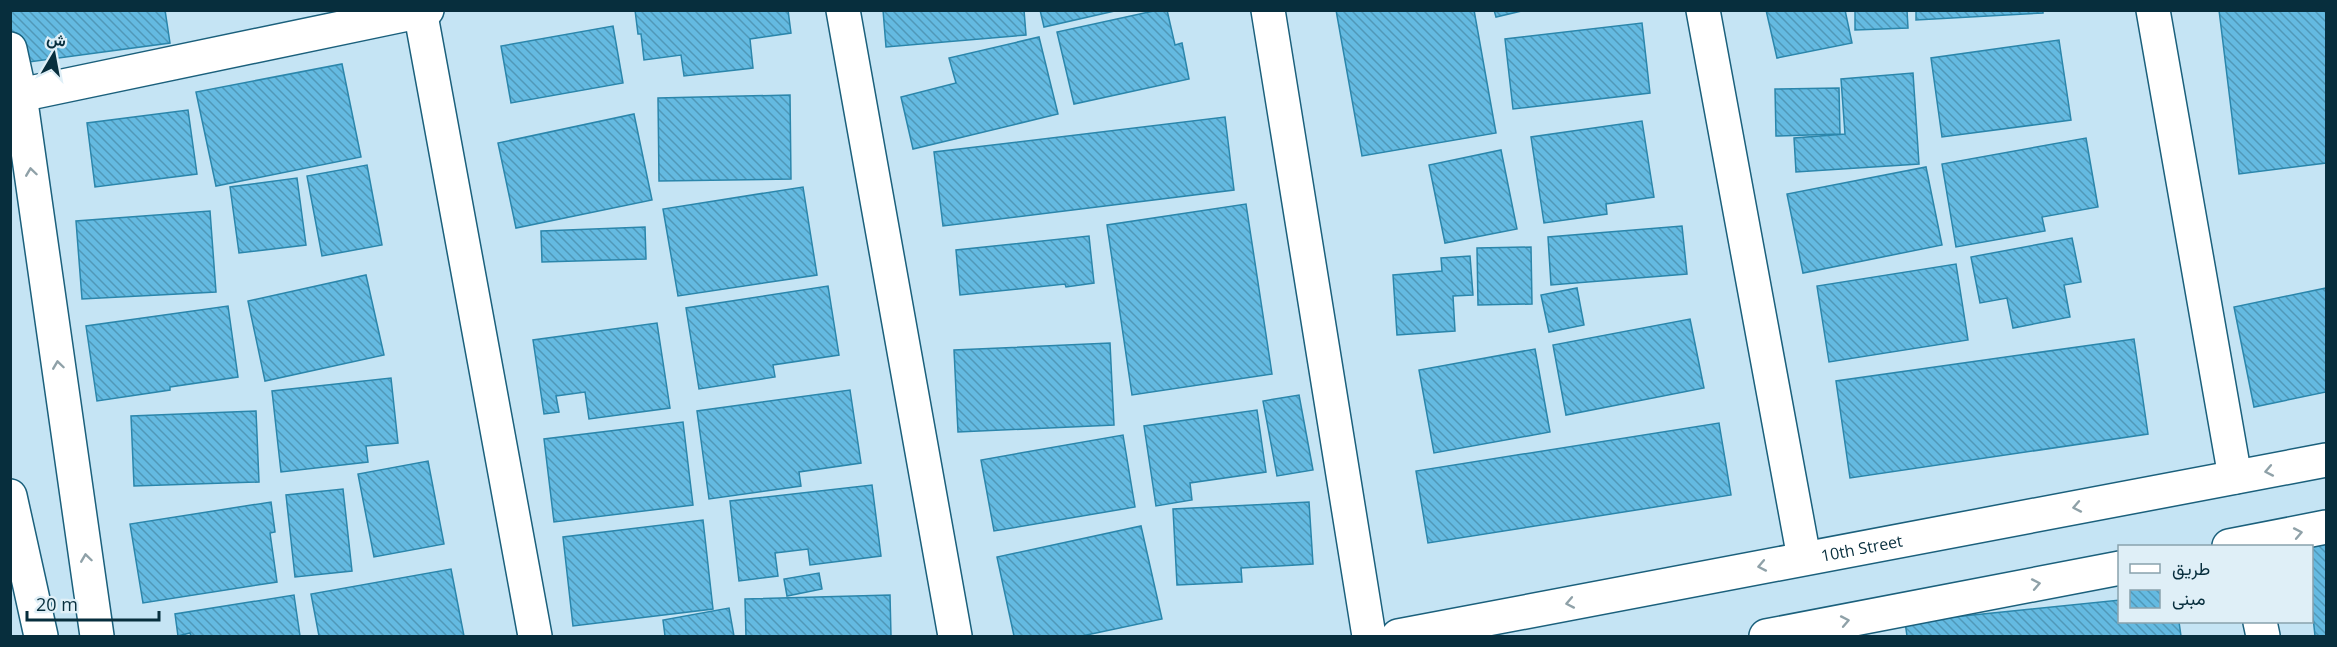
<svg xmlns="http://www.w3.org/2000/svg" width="2337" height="647" viewBox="0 0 2337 647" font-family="'Open Sans',Vazirmatn,sans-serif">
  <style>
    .building { fill: url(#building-back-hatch); stroke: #2b86ab; stroke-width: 1.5 }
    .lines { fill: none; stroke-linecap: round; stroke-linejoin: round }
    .minor-casing { stroke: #1b607c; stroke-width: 36 }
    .tertiary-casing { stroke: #1b607c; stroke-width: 36 }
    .minor { stroke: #fff; stroke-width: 33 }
    .tertiary { stroke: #fff; stroke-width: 33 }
    .oneway { stroke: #8fa1a8 }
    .labels { text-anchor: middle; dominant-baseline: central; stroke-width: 4.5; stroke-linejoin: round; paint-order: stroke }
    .street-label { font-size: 16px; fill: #072e3d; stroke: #dfeff7 }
  </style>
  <defs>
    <pattern id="building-back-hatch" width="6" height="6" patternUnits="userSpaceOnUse" patternTransform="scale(1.5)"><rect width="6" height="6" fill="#64bae1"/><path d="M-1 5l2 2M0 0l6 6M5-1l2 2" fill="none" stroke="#5098b8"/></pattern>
  </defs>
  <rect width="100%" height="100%" fill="#c5e4f4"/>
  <g class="building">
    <polygon points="10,10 165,10 170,43 14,64 10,38"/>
    <polygon points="635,10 788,10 791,33 750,39 753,68 684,76 681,55 644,60 641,34 638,34"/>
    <polygon points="883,10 1024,10 1026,35 886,47"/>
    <polygon points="1040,10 1119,10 1044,27"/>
    <polygon points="1158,10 1167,10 1175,45 1182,43 1189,79 1074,104 1057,32"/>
    <polygon points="1336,10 1474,10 1496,133 1362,156"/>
    <polygon points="1494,10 1526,10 1496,17"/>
    <polygon points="1766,10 1845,10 1852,43 1777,58"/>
    <polygon points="1855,10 1907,10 1908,28 1855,30"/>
    <polygon points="1916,10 2043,10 2043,13 1916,20"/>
    <polygon points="2219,10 2326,10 2326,163 2239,174"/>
    <polygon points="1642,23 1650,93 1513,109 1505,39"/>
    <polygon points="613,26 623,83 511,103 501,46"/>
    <polygon points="1039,37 1058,114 913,149 901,97 956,83 949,58"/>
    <polygon points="2059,40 2071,120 1942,137 1931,58"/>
    <polygon points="342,64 361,157 216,186 196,92"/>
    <polygon points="1913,73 1919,164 1796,172 1794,138 1845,134 1841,79"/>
    <polygon points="1839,88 1840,134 1776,136 1775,89"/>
    <polygon points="790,95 791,179 659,181 658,98"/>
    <polygon points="188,110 197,174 95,187 87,123"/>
    <polygon points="634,114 652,200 516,228 498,143"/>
    <polygon points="1225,117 1234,190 943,226 934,152"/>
    <polygon points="1642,121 1654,197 1606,204 1607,214 1544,223 1531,137"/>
    <polygon points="2086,138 2098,207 2042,217 2045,231 1956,247 1942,164"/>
    <polygon points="1501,150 1517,229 1445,243 1429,165"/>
    <polygon points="367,165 382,245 322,256 307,176"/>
    <polygon points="1926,167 1942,245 1803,273 1787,194"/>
    <polygon points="297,178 306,245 239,253 230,187"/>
    <polygon points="803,187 817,275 678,296 663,209"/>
    <polygon points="1246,204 1272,374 1132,395 1107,225"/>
    <polygon points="210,211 216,292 82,299 76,221"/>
    <polygon points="1682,226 1687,274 1551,285 1548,237"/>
    <polygon points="645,227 646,259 542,262 541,231"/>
    <polygon points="1089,236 1094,283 1066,287 1065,284 960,295 956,250"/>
    <polygon points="2072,238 2081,282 2064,285 2070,317 2013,328 2007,298 1980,303 1971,257"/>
    <polygon points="1531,247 1532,304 1478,305 1477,248"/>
    <polygon points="1470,256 1473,295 1453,296 1455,331 1397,335 1393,275 1442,271 1441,258"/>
    <polygon points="1956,264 1968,340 1829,362 1817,286"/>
    <polygon points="366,275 384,355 265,381 248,301"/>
    <polygon points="828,286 839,355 773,365 775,377 699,389 686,308"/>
    <polygon points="1577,288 1584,325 1549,332 1541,295"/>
    <polygon points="2326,288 2326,392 2254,407 2234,307"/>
    <polygon points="228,306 238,377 170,387 170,390 97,401 86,326"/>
    <polygon points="1690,319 1704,388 1566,415 1553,345"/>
    <polygon points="657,323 670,408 589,419 585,392 556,396 559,412 544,414 533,340"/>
    <polygon points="2134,339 2148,434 1850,478 1836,381"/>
    <polygon points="1110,343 1114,425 958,432 954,350"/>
    <polygon points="1535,349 1550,432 1434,453 1419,370"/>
    <polygon points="391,378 398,443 366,446 368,462 281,472 272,391"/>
    <polygon points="850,390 861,463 799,472 801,486 709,499 697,411"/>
    <polygon points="1299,395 1313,470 1277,476 1263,401"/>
    <polygon points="1257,410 1266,472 1190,483 1192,500 1156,506 1144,426"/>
    <polygon points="256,411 259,482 134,486 131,416"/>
    <polygon points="683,422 693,505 554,522 544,439"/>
    <polygon points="1719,423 1731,495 1428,543 1416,471"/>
    <polygon points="1123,435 1135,507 994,531 981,460"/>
    <polygon points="428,461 444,544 374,557 358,474"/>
    <polygon points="872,485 881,556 810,565 808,549 775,553 778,576 739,581 730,501"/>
    <polygon points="343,489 352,571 295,577 286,495"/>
    <polygon points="271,502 275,532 270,533 277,582 143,603 130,524"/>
    <polygon points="1309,502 1313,564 1241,568 1242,582 1177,585 1173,509"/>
    <polygon points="703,520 713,609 573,626 563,537"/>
    <polygon points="1141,526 1162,619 1082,636 1014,636 997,557"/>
    <polygon points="2326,540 2326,636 2315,636 2312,607 2312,546"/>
    <polygon points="451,569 464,636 319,636 311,594"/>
    <polygon points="819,573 822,589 787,596 784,579"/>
    <polygon points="294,595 300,636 191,636 190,633 178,636 175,614"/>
    <polygon points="890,595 891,636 746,636 745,599"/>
    <polygon points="2120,600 2120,622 2179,622 2181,636 1907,636 1905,622"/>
    <polygon points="729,608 734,636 665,636 663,620"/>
  </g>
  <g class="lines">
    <defs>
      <g id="minor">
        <polyline points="420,10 535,636"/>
        <polyline points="843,10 955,636"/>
        <polyline points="1268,10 1369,636"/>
        <polyline points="1703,10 1804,558"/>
        <polyline points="2153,10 2235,477"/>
        <polyline points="20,95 427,10"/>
        <polyline points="2260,622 2263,636"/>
      </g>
      <g id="tertiary">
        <polyline points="10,49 20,95 97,636"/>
        <polyline points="10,496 41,636"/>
        <polyline points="2229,546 2326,527"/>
        <path id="s1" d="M1398 636 2326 460"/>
        <polyline points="1766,636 2120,568"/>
      </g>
    </defs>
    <use href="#minor" class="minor-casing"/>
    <use href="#tertiary" class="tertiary-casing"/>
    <use href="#minor" class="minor"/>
    <use href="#tertiary" class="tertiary"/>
  </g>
  <defs><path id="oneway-chevron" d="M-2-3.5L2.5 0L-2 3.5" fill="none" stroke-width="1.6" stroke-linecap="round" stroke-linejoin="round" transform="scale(1.5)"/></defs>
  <g class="oneway">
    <use href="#oneway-chevron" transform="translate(31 172) rotate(-98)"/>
    <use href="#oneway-chevron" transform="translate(58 365) rotate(-98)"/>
    <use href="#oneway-chevron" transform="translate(2269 471) rotate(169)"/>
    <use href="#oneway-chevron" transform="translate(2077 507) rotate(169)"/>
    <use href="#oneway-chevron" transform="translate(2298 533) rotate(-11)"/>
    <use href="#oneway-chevron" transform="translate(86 558) rotate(-98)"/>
    <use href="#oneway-chevron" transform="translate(1762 566) rotate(169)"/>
    <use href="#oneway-chevron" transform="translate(2036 584) rotate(-11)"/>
    <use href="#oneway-chevron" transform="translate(1570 603) rotate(169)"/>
    <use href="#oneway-chevron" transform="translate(1845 621) rotate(-11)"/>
  </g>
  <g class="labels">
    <g class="street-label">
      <text stroke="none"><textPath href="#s1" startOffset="472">10th Street</textPath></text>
    </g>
  </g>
  <rect width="2337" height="647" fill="none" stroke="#072e3d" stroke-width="24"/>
  <rect x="2118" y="545" width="195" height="78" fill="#dfeff7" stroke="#89a2ad" stroke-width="1.5"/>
  <rect x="2130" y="564" width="30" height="9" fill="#ffffff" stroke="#89a2ad" stroke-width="1.5"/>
  <text x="2172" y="575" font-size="18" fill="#072e3d">طريق</text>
  <rect x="2130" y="590" width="30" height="18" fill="url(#building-back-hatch)" stroke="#89a2ad" stroke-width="1.5"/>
  <text x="2172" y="605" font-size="18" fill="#072e3d">مبنى</text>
  <g transform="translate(54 54) rotate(10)" stroke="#dfeff7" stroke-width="4.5" paint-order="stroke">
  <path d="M0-4.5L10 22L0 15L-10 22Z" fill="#072e3d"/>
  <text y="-9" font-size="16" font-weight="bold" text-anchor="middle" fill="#072e3d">ش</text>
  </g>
  <path d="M27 611v9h132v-9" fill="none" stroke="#072e3d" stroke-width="3"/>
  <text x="36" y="611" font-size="18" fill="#072e3d" stroke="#dfeff7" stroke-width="4.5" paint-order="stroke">20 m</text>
</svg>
